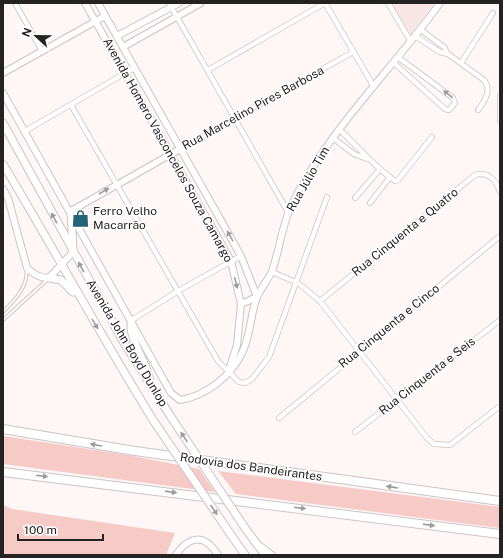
<svg xmlns="http://www.w3.org/2000/svg" width="503" height="558" viewBox="0 0 503 558" font-family="'Public Sans',sans-serif">
  <style>
    .built { fill: #f7e6e5 }
    .green { fill: #f6cac7 }
    .lines { fill: none; stroke-linecap: round; stroke-linejoin: round }
    .lane-casing { stroke: #ccc4c4; stroke-width: 4 }
    .street-casing { stroke: #ccc4c4; stroke-width: 6 }
    .secondary-casing { stroke: #ccc4c4; stroke-width: 8 }
    .primary-casing { stroke: #ccc4c4; stroke-width: 9 }
    .highway-casing { stroke: #ccc4c4; stroke-width: 10 }
    .lane { stroke: #fff; stroke-width: 2 }
    .street { stroke: #fff; stroke-width: 4.5 }
    .secondary { stroke: #fff; stroke-width: 6 }
    .primary { stroke: #fff; stroke-width: 7 }
    .highway { stroke: #fff; stroke-width: 8 }
    .primary-bridge-casing { stroke: #ccc4c4; stroke-width: 9; stroke-linecap: butt }
    .primary-bridge { stroke: #fff; stroke-width: 7 }
    .oneway { fill: #9d9c9c }
    .labels { text-anchor: middle; dominant-baseline: central; stroke-width: 3.5; stroke-linejoin: round; paint-order: stroke }
    .street-label { font-size: 12px; fill: #252222; stroke: #fff }
    .poi-label { font-size: 12px; fill: #252222; stroke: #fff; text-anchor: start }
  </style>
  <rect width="100%" height="100%" fill="#fff6f6"/>
  <polygon class="built" points="391,3 434,3 410,36"/>
  <g class="green">
    <polygon points="3,436 128,455 199,469 215,492 3,464"/>
    <polygon points="218,471 500,507 500,528 236,494"/>
    <polygon points="3,505 12,509 175,533 166,555 3,555"/>
  </g>
  <g class="lines">
    <defs>
      <g id="lane">
        <path d="M3 312C16 299 27 288 27 269"/>
        <polyline points="3,320 48,279"/>
      </g>
      <g id="street">
        <polyline points="15,3 42,51"/>
        <polyline points="169,3 288,212"/>
        <polyline points="388,3 411,42"/>
        <path d="M421 30 444 47 448 54 484 80C492 91 485 100 478 110"/>
        <polyline points="415,36 440,52 448,54"/>
        <polyline points="394,63 445,109 449,110 455,103 453,98 399,58"/>
        <polyline points="461,63 493,13"/>
        <polyline points="208,70 325,3 374,87"/>
        <polyline points="500,96 500,121"/>
        <polyline points="71,105 218,361 239,382 245,383 252,379 269,357 327,197"/>
        <path d="M340 130C358 147 374 166 395 181L398 180 432 137"/>
        <polyline points="25,131 134,68"/>
        <polyline points="333,138 354,154 367,159"/>
        <polyline points="180,149 353,52"/>
        <polyline points="355,198 380,169"/>
        <polyline points="370,203 390,177"/>
        <polyline points="272,272 298,283 320,301 427,438 434,444 450,445 500,406"/>
        <path d="M320 301 475 175C488 171 496 180 500 192"/>
        <polyline points="132,320 178,291 241,256"/>
        <polyline points="279,418 500,236"/>
        <polyline points="355,432 500,320"/>
      </g>
      <g id="secondary">
        <polyline points="85,3 231,261 241,304 237,345 229,370"/>
        <polyline points="98,3 241,256 257,297"/>
        <polyline points="117,36 179,3"/>
        <polyline points="123,47 201,3"/>
        <polyline points="3,73 105,16"/>
        <path d="M3 93 171 393 180 400C206 396 231 376 242 353 251 335 250 315 257 297 261 288 268 280 272 271 280 249 282 223 293 202 330 128 392 70 440 3"/>
        <path d="M3 189 8 198 27 268C34 274 39 278 49 278L73 252"/>
        <polyline points="71,211 180,149"/>
        <polyline points="241,304 257,297"/>
        <polyline points="260,546 272,555"/>
        <path d="M176 555C189 535 205 534 218 555"/>
      </g>
      <g id="primary">
        <polyline points="3,123 123,341 171,417"/>
        <path d="M3 164C54 249 101 336 153 420"/>
        <polyline points="71,211 73,250"/>
        <polyline points="49,278 61,280 73,292"/>
        <path d="M132 320C126 337 149 364 150 383"/>
        <polyline points="245,528 265,555"/>
        <polyline points="229,532 245,555"/>
      </g>
      <g id="highway">
        <polyline points="3,429 135,451 500,501"/>
        <polyline points="3,472 500,534"/>
      </g>
    </defs>
    <use href="#lane" class="lane-casing"/>
    <use href="#street" class="street-casing"/>
    <use href="#secondary" class="secondary-casing"/>
    <use href="#primary" class="primary-casing"/>
    <use href="#highway" class="highway-casing"/>
    <use href="#lane" class="lane"/>
    <use href="#street" class="street"/>
    <use href="#secondary" class="secondary"/>
    <use href="#primary" class="primary"/>
    <use href="#highway" class="highway"/>
    <defs>
      <g id="primary-bridge">
        <polyline points="171,417 245,528"/>
        <polyline points="153,420 229,532"/>
      </g>
    </defs>
    <use href="#primary-bridge" class="primary-bridge-casing"/>
    <use href="#primary-bridge" class="primary-bridge"/>
  </g>
  <defs><path id="oneway-solid" d="M-6-.8H1V-3.2L6.5 0L1 3.2V.8H-6Z"/></defs>
  <g class="oneway">
    <use href="#oneway-solid" transform="translate(448 94) rotate(-141)"/>
    <use href="#oneway-solid" transform="translate(104 191) rotate(-30)"/>
    <use href="#oneway-solid" transform="translate(54 218) rotate(-119)"/>
    <use href="#oneway-solid" transform="translate(230 236) rotate(-120)"/>
    <use href="#oneway-solid" transform="translate(81 267) rotate(-119)"/>
    <use href="#oneway-solid" transform="translate(236 283) rotate(77)"/>
    <use href="#oneway-solid" transform="translate(95 324) rotate(59)"/>
    <use href="#oneway-solid" transform="translate(184 437) rotate(-124)"/>
    <use href="#oneway-solid" transform="translate(96 445) rotate(-170)"/>
    <use href="#oneway-solid" transform="translate(42 476) rotate(7)"/>
    <use href="#oneway-solid" transform="translate(392 487) rotate(-171)"/>
    <use href="#oneway-solid" transform="translate(171 492) rotate(8)"/>
    <use href="#oneway-solid" transform="translate(300 508) rotate(7)"/>
    <use href="#oneway-solid" transform="translate(214 510) rotate(56)"/>
    <use href="#oneway-solid" transform="translate(429 525) rotate(8)"/>
  </g>
  <defs>
    <symbol id="shop-bare" viewBox="-9 -9 18 18"><path d="M-5-2.5h2.3a2.7 3.5 0 0 1 5.4 0H5L5.5 6h-11ZM-1.5-2.5h3a1.5 2.3 0 0 0-3 0Z" fill="#236278" stroke="#fff" stroke-width="2.5" paint-order="stroke"/></symbol>
  </defs>
  <g fill-rule="evenodd">
    <use href="#shop-bare" x="68" y="206" width="25" height="25"/>
  </g>
  <g class="labels">
    <g class="street-label">
      <text transform="translate(253 108) rotate(-29)">Rua Marcelino Pires Barbosa</text>
      <text transform="translate(168 150) rotate(61)">Avenida Homero Vasconcelos Souza Camargo</text>
      <text transform="translate(308 179) rotate(-60)">Rua Júlio Tim</text>
      <text transform="translate(405 232) rotate(-39)">Rua Cinquenta e Quatro</text>
      <text transform="translate(389 326) rotate(-39)">Rua Cinquenta e Cinco</text>
      <text transform="translate(127 343) rotate(59)">Avenida John Boyd Dunlop</text>
      <text transform="translate(427 376) rotate(-38)">Rua Cinquenta e Seis</text>
      <text transform="translate(251 467) rotate(8)">Rodovia dos Bandeirantes</text>
    </g>
    <g class="poi-label">
      <text x="93" y="211">Ferro Velho<tspan x="93" dy="14">Macarrão</tspan></text>
    </g>
  </g>
  <rect width="503" height="558" fill="none" stroke="#252222" stroke-width="8"/>
  <g transform="translate(36 36) rotate(292)" stroke="#ffffff" stroke-width="3" paint-order="stroke">
  <path d="M0-3L7 15L0 10L-7 15Z" fill="#252222"/>
  <text y="-6" font-size="11" font-weight="bold" text-anchor="middle" fill="#252222">N</text>
  </g>
  <path d="M18 534v6h85v-6" fill="none" stroke="#252222" stroke-width="2"/>
  <text x="24" y="534" font-size="12" fill="#252222" stroke="#ffffff" stroke-width="3" paint-order="stroke">100 m</text>
</svg>
